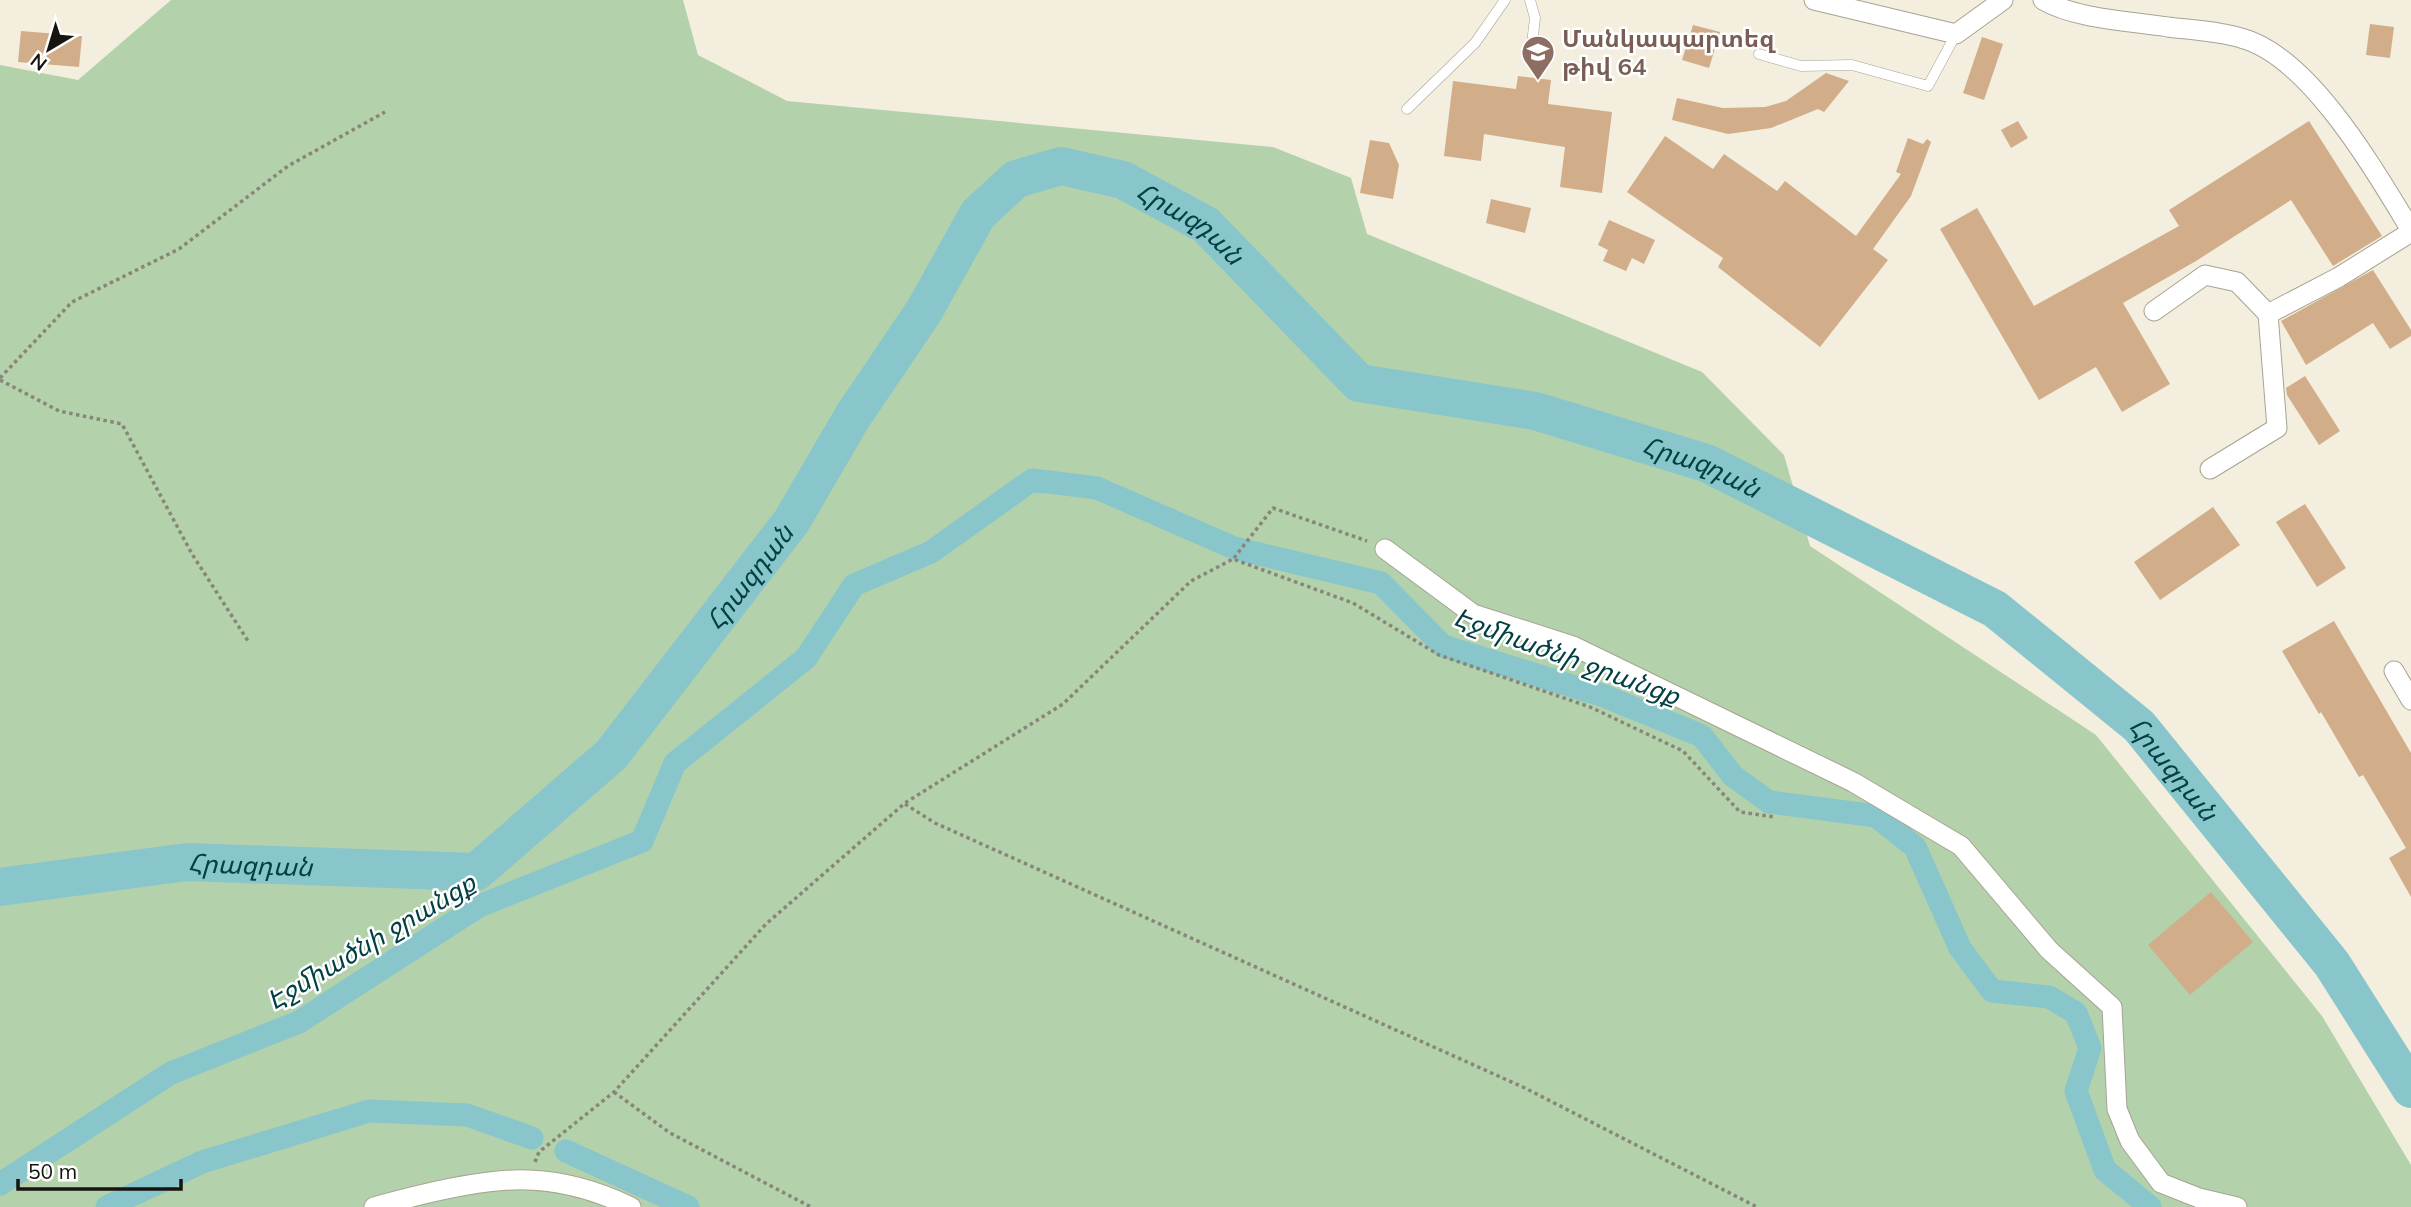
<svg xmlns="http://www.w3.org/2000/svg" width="2411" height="1207" viewBox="0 0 2411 1207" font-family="Mulish,'Noto Sans Armenian',sans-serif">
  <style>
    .green { fill: #b3d1ab }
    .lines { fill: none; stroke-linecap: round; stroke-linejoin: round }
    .canal { stroke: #88c6cc; stroke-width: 23 }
    .river { stroke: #88c6cc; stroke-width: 38 }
    .building { fill: #d1ad8a }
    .service-casing { stroke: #a8a393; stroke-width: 11 }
    .minor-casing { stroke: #a8a393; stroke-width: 21 }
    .path { stroke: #888579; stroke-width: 3.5; stroke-dasharray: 3.5 3.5; stroke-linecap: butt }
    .service { stroke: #fff; stroke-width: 10 }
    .minor { stroke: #fff; stroke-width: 19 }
    .labels { text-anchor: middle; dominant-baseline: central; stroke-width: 5; stroke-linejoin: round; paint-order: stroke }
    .education-label { font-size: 24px; font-weight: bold; fill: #785e54; stroke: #fff; text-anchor: start }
    .water-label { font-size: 26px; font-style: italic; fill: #034045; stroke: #fff }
  </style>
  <rect width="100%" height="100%" fill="#f3eedd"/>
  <polygon class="green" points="171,0 683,0 698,55 787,101 1273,147 1351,178 1367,234 1702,372 1784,455 1810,546 2096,735 2322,1016 2411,1165 2411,1207 0,1207 0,65 78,80"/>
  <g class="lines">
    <g class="canal">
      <polyline points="566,1151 688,1207"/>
      <polyline points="0,1184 171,1073 299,1022 479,906 642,841 675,763 806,658 854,585 931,552 1032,480 1097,488 1234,548 1381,583 1443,646 1604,696 1702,736 1733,776 1769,802 1876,816 1915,847 1960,948 1992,991 2049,997 2076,1013 2090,1048 2076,1091 2105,1170 2150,1207"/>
      <polyline points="107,1207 202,1162 369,1111 467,1115 532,1138"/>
    </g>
    <path class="river" id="s1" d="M0 887 187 862 476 872 611 755 791 522 853 416 924 311 978 214 1016 179 1061 166 1123 180 1206 225 1359 383 1535 411 1706 463 1995 609 2139 726 2332 964 2411 1089"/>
  </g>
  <g class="building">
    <polygon points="2370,24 2394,27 2390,58 2366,55"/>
    <polygon points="1693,25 1720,32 1709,68 1682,60"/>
    <polygon points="21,31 82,36 79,67 18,62"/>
    <polygon points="1982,37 2003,44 1984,100 1963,93"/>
    <polygon points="1826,73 1849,81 1824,112 1818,109 1771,128 1728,134 1672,120 1677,98 1723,108 1765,107 1786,101"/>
    <polygon points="1518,76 1551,80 1548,104 1612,112 1602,193 1560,187 1565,147 1484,134 1481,161 1444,156 1453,81 1516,89"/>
    <polygon points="2018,121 2028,138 2011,148 2001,130"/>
    <polygon points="2309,121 2382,236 2333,266 2291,200 2196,261 2123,303 2170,384 2122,412 2096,367 2039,400 1940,229 1977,208 2034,306 2179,226 2169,210"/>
    <polygon points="1665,136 1713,169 1724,154 1777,191 1785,181 1856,236 1901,174 1896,172 1908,138 1923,144 1927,139 1931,142 1911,196 1873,249 1888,260 1820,347 1718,267 1723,258 1627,192"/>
    <polygon points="1370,140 1389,143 1399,165 1393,199 1360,193"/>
    <polygon points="1491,199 1531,208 1525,233 1486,223"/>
    <polygon points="1609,220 1655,240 1644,264 1632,258 1626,271 1603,261 1608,250 1598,245"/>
    <polygon points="2373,270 2411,330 2411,336 2390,349 2373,323 2306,365 2281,321"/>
    <polygon points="2305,376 2340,431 2319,445 2287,395 2286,388"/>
    <polygon points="2305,504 2346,568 2317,587 2276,522"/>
    <polygon points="2213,507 2240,545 2160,600 2134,562"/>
    <polygon points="2334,621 2411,753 2411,897 2389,858 2406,848 2363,775 2359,777 2321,712 2319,714 2282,651"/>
    <polygon points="2211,892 2253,942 2190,995 2148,945"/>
  </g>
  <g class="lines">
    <defs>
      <g id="service">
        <polyline points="1530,0 1535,18 1531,52"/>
        <polyline points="1759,54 1801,66 1852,65 1928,86 1956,34"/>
        <polyline points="1407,109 1475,43 1505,0"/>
      </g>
      <g id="minor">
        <polyline points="1814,0 1956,34 2003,0"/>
        <path d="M2043 0C2075 19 2131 21 2168 27 2192 30 2218 31 2241 38 2310 56 2376 173 2411 230"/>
        <polyline points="2154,311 2205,275 2237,282 2268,314 2339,277 2411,232"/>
        <polyline points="2210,469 2277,428 2268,314"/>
        <polyline points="1385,549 1473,614 1573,646 1853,782 1961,846 2049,950 2112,1007 2117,1109 2130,1141 2161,1183 2199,1198 2237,1207"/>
        <polyline points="2394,671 2411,700"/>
        <path d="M374 1207C417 1195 485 1178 528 1180 563 1181 600 1192 631 1207"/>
      </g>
    </defs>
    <use href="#service" class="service-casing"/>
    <use href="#minor" class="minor-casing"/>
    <g class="path">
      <polyline points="0,378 72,302 179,249 288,166 385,112"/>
      <polyline points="0,380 59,411 122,424 192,554 248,641"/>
      <polyline points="1234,558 1273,508 1367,541"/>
      <polyline points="905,804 935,823 1525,1088 1757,1207"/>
      <polyline points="614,1092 670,1133 811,1207"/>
      <polyline points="535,1162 539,1152 614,1092 766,924 905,803 1063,704 1191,581 1233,559 1353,603 1439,655 1590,707 1683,751 1740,812 1774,817"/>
    </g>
    <use href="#service" class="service"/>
    <use href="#minor" class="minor"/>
  </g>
  <defs>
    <symbol id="school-pin" viewBox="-11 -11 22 30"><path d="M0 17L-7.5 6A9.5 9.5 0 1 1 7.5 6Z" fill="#8d6e63" stroke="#fff"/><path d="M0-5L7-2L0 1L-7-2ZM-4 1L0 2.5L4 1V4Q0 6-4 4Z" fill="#fff"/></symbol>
  </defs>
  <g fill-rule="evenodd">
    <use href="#school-pin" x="1519" y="33" width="38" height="52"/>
  </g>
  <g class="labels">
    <g class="education-label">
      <text x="1562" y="38">Մանկապարտեզ<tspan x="1562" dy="28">թիվ 64</tspan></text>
    </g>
    <g class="water-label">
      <text stroke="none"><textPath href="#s1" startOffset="1554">Հրազդան</textPath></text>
      <text stroke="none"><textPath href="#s1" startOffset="2142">Հրազդան</textPath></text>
      <text stroke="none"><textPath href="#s1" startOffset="882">Հրազդան</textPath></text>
      <text transform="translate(1567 656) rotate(20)">Էջմիածնի ջրանցք</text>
      <text stroke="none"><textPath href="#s1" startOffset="2709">Հրազդան</textPath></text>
      <text stroke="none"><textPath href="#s1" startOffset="252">Հրազդան</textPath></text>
      <text transform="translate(371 941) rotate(-31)">Էջմիածնի ջրանցք</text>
    </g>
  </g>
  <g transform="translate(49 49) rotate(218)" stroke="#ffffff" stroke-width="5" paint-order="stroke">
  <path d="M0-5L12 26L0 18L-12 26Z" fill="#16140e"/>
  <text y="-10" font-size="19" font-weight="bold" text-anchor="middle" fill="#16140e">N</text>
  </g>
  <path d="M18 1179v10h163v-10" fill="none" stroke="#16140e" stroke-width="3.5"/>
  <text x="28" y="1179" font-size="21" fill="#16140e" stroke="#ffffff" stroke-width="5" paint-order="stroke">50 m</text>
</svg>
